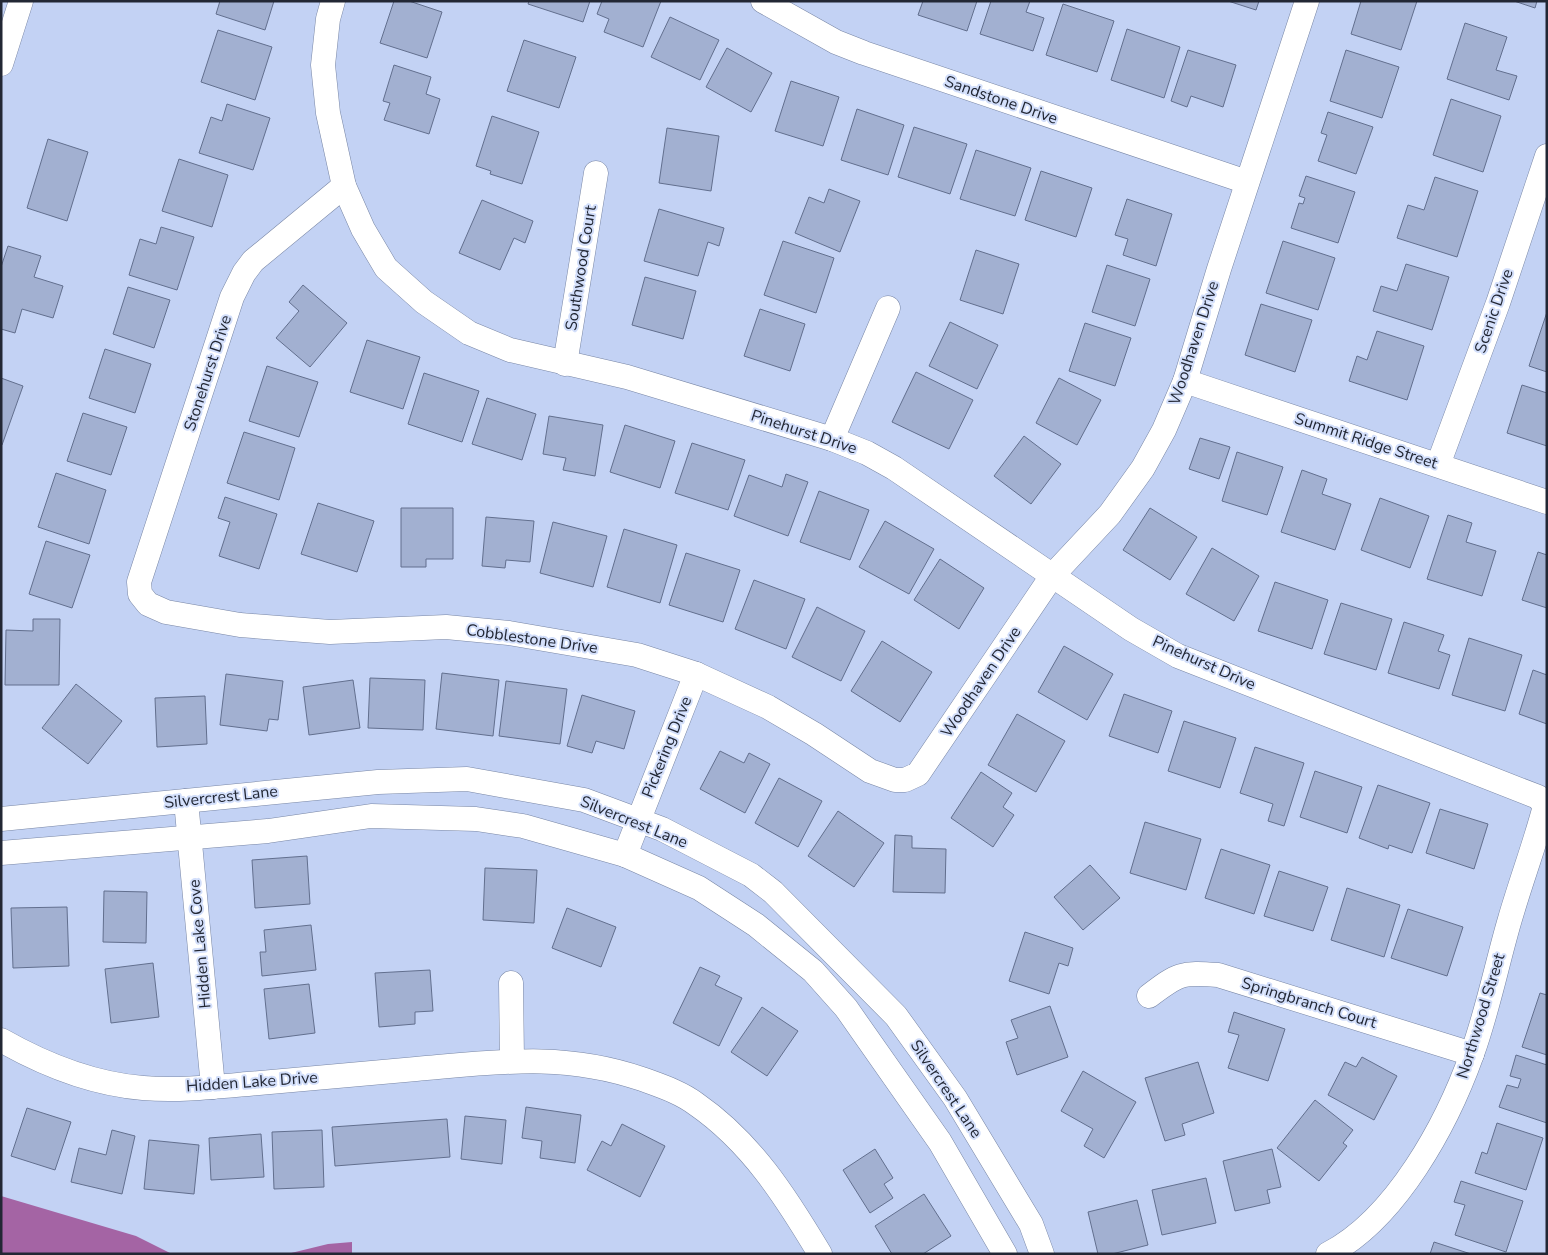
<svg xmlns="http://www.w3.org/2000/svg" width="1548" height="1255" viewBox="0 0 1548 1255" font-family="'Nunito Sans',sans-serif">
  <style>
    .water { fill: #a464a4 }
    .building { fill: #a2b0d1; stroke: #626f8e }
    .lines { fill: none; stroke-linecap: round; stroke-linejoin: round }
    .minor-casing { stroke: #7886a5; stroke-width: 25 }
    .minor { stroke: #fff; stroke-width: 24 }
    .labels { text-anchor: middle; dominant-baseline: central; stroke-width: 4; stroke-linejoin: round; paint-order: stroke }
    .street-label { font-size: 16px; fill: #222734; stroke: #d3dffb }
  </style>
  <rect width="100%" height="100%" fill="#c3d2f4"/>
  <g class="water">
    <polygon points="1,1196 136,1236 172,1254 1,1254"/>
    <polygon points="352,1242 352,1254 287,1254 328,1244"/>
  </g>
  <g class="building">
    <polygon points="220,1 274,1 265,30 216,14"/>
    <polygon points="394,1 409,1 442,12 427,58 380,43"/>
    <polygon points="529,1 590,1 583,22 528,4"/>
    <polygon points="602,1 661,1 643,47 604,32 609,19 597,14"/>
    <polygon points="923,1 977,1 967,31 918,15"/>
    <polygon points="991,1 1030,1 1026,12 1044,18 1033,51 980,34"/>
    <polygon points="1228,1 1259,1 1256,10"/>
    <polygon points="1361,1 1417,1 1401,50 1351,34"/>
    <polygon points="1514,1 1537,1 1535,8"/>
    <polygon points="1063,4 1114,21 1097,72 1046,55"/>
    <polygon points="670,17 719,40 700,80 651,57"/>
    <polygon points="1465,23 1507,37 1496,70 1517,76 1509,100 1447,79"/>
    <polygon points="1127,29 1180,47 1164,98 1111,80"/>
    <polygon points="218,30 272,47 255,100 201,82"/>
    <polygon points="524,40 576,57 559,108 507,91"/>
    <polygon points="727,48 772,73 751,112 706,87"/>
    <polygon points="1188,50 1236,65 1223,107 1191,96 1187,107 1171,101"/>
    <polygon points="1346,50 1399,67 1382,118 1330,101"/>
    <polygon points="394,65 431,77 426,94 440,99 429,134 384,120 390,103 383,101"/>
    <polygon points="791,81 839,97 823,146 775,131"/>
    <polygon points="1451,99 1501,116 1483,172 1433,155"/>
    <polygon points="227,104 270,118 253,170 199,153 211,117 222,121"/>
    <polygon points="857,109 904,125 888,175 841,160"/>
    <polygon points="1328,112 1373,127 1356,174 1318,161 1327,135 1321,133"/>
    <polygon points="492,116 539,132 522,184 490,174 491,171 476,166"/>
    <polygon points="914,127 967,144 950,194 898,177"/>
    <polygon points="667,128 719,136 711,191 659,183"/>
    <polygon points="48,139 88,152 67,221 27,208"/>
    <polygon points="976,150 1031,168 1015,216 960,199"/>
    <polygon points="179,159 228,175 212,227 162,211"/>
    <polygon points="1041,171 1092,188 1076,237 1025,220"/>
    <polygon points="1306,176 1355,192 1338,243 1291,228 1299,203 1303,204 1305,198 1299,196"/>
    <polygon points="1435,177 1478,191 1457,257 1397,238 1408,205 1424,210"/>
    <polygon points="829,189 860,201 840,252 795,233 809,197 824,203"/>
    <polygon points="1127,199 1172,214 1156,266 1123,255 1128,239 1115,235"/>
    <polygon points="482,200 533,221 525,243 514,238 500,270 459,253"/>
    <polygon points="659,209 724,228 719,246 708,242 698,276 644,261"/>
    <polygon points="161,227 194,237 177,290 129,275 140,239 156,244"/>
    <polygon points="783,241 834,258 816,313 764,295"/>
    <polygon points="1283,241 1335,258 1318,310 1266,293"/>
    <polygon points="8,246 41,256 34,277 63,286 53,318 22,309 15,333 1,329 1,267"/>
    <polygon points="976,250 1019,264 1003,314 960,300"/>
    <polygon points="1406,264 1449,277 1432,330 1373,311 1381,286 1397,291"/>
    <polygon points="1107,265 1150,279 1135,326 1092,312"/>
    <polygon points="645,277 696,291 683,339 632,325"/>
    <polygon points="303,285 347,323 310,367 276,338 299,311 289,302"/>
    <polygon points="128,287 170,300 154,348 113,334"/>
    <polygon points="1261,304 1312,320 1295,372 1245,355"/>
    <polygon points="760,309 805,324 790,371 744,356"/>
    <polygon points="1547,312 1547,372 1529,366"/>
    <polygon points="950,322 998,345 977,389 929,366"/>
    <polygon points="1085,323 1131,338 1115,386 1069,371"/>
    <polygon points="1377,331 1424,346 1407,400 1349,381 1357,356 1367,360"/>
    <polygon points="367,340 420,357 403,409 350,392"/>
    <polygon points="105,349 151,364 135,413 89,398"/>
    <polygon points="267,366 318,382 299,437 249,421"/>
    <polygon points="916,372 973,400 949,449 892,422"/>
    <polygon points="424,373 479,391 462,442 408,424"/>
    <polygon points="1,378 23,386 2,445 1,445"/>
    <polygon points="1059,378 1101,400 1077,445 1036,423"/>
    <polygon points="1522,385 1547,393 1547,446 1507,433"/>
    <polygon points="487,398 536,414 522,460 472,444"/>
    <polygon points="83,413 127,427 111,475 67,461"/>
    <polygon points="549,416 603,425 595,476 563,470 566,458 543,454"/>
    <polygon points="625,425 675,441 660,488 610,472"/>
    <polygon points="244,432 295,448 279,500 227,483"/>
    <polygon points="1024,436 1061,464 1031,504 994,476"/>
    <polygon points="1200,438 1230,447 1219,479 1189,469"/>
    <polygon points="692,443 745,460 728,510 675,493"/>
    <polygon points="1237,452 1283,467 1267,515 1222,501"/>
    <polygon points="1302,470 1327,479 1322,494 1351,504 1335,550 1281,532"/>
    <polygon points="56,473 106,490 89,544 38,527"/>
    <polygon points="786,474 808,482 788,536 734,516 749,475 782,487"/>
    <polygon points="819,491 869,510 850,560 800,542"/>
    <polygon points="225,497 277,514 259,569 219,556 230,522 218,518"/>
    <polygon points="1380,498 1429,516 1410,568 1361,550"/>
    <polygon points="318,503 374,521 357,572 301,554"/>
    <polygon points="401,508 453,508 453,559 426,559 426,567 401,567"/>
    <polygon points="1150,508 1197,537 1170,580 1123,550"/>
    <polygon points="1448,515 1472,523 1466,542 1496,551 1482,596 1427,579"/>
    <polygon points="486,517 534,521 530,562 506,560 505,568 482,566"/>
    <polygon points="885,521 934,549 909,594 859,567"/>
    <polygon points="553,522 607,536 593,587 540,573"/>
    <polygon points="624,529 677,545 660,603 607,587"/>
    <polygon points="46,541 90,555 72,608 29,594"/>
    <polygon points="1212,548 1259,576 1234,621 1186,594"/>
    <polygon points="1538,552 1547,555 1547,608 1522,600"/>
    <polygon points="686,553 740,570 723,622 669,605"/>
    <polygon points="940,559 984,588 959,629 914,600"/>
    <polygon points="754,580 805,599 786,649 735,629"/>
    <polygon points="1275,582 1328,600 1312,649 1258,631"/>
    <polygon points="1341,603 1392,619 1376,670 1324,654"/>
    <polygon points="817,607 865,631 841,681 792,657"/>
    <polygon points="33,619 60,619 59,685 5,685 6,630 33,631"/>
    <polygon points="1404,622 1444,635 1438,651 1450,655 1439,689 1388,673"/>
    <polygon points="1469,638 1522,655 1505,711 1452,695"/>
    <polygon points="882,641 932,672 900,722 851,691"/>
    <polygon points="1064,646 1113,674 1087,720 1038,692"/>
    <polygon points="1533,670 1547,675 1547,724 1519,714"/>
    <polygon points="442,673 499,680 493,736 436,729"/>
    <polygon points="226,674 283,681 278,720 269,719 267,731 220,725"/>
    <polygon points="370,678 425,680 423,730 368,728"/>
    <polygon points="353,680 360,728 309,735 303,687"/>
    <polygon points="506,681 567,689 560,744 499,736"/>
    <polygon points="76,684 122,721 88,764 42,728"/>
    <polygon points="1124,694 1172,711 1158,753 1109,736"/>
    <polygon points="582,695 635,711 624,749 596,741 592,753 567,746"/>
    <polygon points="205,696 207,744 157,747 155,698"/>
    <polygon points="1017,714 1065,741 1036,792 988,765"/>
    <polygon points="1184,721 1236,738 1220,788 1168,771"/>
    <polygon points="1255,747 1304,763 1284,826 1268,821 1273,804 1240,793"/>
    <polygon points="720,751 744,763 749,753 770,764 745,813 700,789"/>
    <polygon points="1315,771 1362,787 1347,833 1300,817"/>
    <polygon points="981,772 1012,793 1003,807 1014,815 993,847 951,818"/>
    <polygon points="779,778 822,801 798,847 755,823"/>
    <polygon points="1378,785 1430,803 1412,853 1389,845 1388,849 1359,838"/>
    <polygon points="1440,809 1488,824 1474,869 1426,853"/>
    <polygon points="838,811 884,843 854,887 808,856"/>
    <polygon points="1145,822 1201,839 1186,890 1130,873"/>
    <polygon points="895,835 912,836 912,848 946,849 945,893 893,892"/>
    <polygon points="1221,849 1270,865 1254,914 1205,898"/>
    <polygon points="307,856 310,904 255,908 252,860"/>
    <polygon points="1090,865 1120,898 1083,930 1054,897"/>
    <polygon points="485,868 537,870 534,923 483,920"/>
    <polygon points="1279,871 1328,887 1313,931 1264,916"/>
    <polygon points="1347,888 1400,905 1384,957 1331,940"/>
    <polygon points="104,891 147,892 146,943 103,942"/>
    <polygon points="67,907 69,966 13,968 11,908"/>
    <polygon points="567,908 616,927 601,967 552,948"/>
    <polygon points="1408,909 1463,927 1447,976 1391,958"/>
    <polygon points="311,925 316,970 262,976 260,952 266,952 264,930"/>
    <polygon points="1025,932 1073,948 1068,966 1059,963 1049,994 1009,981"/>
    <polygon points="153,963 159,1017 111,1023 105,969"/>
    <polygon points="700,967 720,976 715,985 742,998 719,1046 673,1023"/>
    <polygon points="430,970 433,1011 415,1012 415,1024 379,1027 375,973"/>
    <polygon points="309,984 315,1033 269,1039 264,989"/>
    <polygon points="1540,993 1547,995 1547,1055 1522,1047"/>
    <polygon points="1050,1006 1068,1057 1017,1075 1006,1042 1018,1038 1011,1020"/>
    <polygon points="762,1007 798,1031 767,1076 731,1052"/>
    <polygon points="1234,1012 1285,1029 1268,1081 1228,1068 1239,1035 1228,1032"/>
    <polygon points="1516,1055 1547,1065 1547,1123 1499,1107 1507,1085 1518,1088 1521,1079 1510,1076"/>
    <polygon points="1362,1057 1397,1076 1374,1120 1328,1095 1345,1062 1356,1067"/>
    <polygon points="1198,1062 1214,1113 1182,1124 1185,1135 1165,1141 1145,1078"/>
    <polygon points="1083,1071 1136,1102 1104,1158 1084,1146 1093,1129 1061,1111"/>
    <polygon points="1315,1100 1353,1130 1343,1143 1347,1146 1319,1181 1277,1148"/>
    <polygon points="526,1107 581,1115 575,1163 540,1158 542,1141 522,1138"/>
    <polygon points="27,1108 71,1122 55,1170 11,1156"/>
    <polygon points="465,1116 506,1120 502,1164 461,1159"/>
    <polygon points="447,1119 450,1157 335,1166 332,1127"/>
    <polygon points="1497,1123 1543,1138 1526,1190 1475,1173 1482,1152 1487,1154"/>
    <polygon points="622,1124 665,1146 640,1197 587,1170 602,1141 611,1146"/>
    <polygon points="112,1130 135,1136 122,1194 71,1182 79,1148 106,1155"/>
    <polygon points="322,1130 324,1187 274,1189 272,1132"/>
    <polygon points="261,1134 264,1177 211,1180 209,1138"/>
    <polygon points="149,1140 199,1145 194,1194 144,1189"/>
    <polygon points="875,1149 893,1178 884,1184 893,1198 870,1213 843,1170"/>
    <polygon points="1272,1149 1281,1187 1267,1190 1270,1203 1235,1211 1223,1161"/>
    <polygon points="1206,1178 1216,1223 1162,1235 1152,1190"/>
    <polygon points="1461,1181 1523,1201 1506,1252 1455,1235 1465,1205 1454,1202"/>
    <polygon points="924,1194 951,1236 923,1254 892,1254 875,1226"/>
    <polygon points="1137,1200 1148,1245 1112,1254 1098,1254 1088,1212"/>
    <polygon points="1434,1242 1471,1254 1430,1254"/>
  </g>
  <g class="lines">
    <defs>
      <g id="minor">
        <path d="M333 1 328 19 323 65 328 113 344 186 363 229 386 268 424 302 469 333 510 350 627 377 832 439 867 453 894 468 1131 629 1178 656 1538 797 1545 806C1535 844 1521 881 1510 919 1497 963 1488 1010 1472 1054 1447 1124 1396 1219 1328 1254"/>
        <polyline points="763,1 836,42 864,53 1247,182"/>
        <polyline points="1,64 21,1"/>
        <polyline points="344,186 253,261 244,273 232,297 139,582 140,594 148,604 166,612 240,625 330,632 446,627 509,633 637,655 696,674 768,707 814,734 870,771 895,780 905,780 918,774 1052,576 1110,514 1143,468 1164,430 1185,381 1219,269 1307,1"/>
        <polyline points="565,364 596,173"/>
        <polyline points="1185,381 1547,502"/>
        <polyline points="832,439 888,308"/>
        <polyline points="1438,465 1498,303 1547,156"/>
        <polyline points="186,801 213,1087"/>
        <polyline points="1,819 378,782 467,779 584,800 662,829 751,875 773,892 896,1016 955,1098 1031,1224 1042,1254"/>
        <polyline points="1,853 268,831 371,816 476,819 523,826 625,855 699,888 756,925 813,971 846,1008 940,1142 1005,1254"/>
        <polyline points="625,855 696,674"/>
        <polyline points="511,983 512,1060"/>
        <path d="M1149 996C1178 974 1181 972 1218 975L1472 1054"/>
        <path d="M1 1040C45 1065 93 1084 143 1088 177 1091 214 1087 248 1084 304 1079 360 1074 416 1069 497 1062 564 1052 642 1079 661 1086 680 1092 696 1104 751 1142 786 1197 820 1254"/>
      </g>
    </defs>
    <use href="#minor" class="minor-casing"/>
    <use href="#minor" class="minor"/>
  </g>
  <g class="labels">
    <g class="street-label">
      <text transform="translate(1001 100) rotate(19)">Sandstone Drive</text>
      <text transform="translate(581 268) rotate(-81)">Southwood Court</text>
      <text transform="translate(1494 311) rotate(-71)">Scenic Drive</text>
      <text transform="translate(1194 343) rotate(-72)">Woodhaven Drive</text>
      <text transform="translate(208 373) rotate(-72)">Stonehurst Drive</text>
      <text transform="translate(804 432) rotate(18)">Pinehurst Drive</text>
      <text transform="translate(1366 441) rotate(18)">Summit Ridge Street</text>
      <text transform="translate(532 639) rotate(8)">Cobblestone Drive</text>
      <text transform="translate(1204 663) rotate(24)">Pinehurst Drive</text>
      <text transform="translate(981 682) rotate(-56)">Woodhaven Drive</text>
      <text transform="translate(667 747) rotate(-68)">Pickering Drive</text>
      <text transform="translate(221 797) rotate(-6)">Silvercrest Lane</text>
      <text transform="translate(634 822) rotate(22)">Silvercrest Lane</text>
      <text transform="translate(200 944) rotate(-95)">Hidden Lake Cove</text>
      <text transform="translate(1309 1003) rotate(17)">Springbranch Court</text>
      <text transform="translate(1481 1016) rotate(-73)">Northwood Street</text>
      <text transform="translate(252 1082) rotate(-4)">Hidden Lake Drive</text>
      <text transform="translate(946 1089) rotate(56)">Silvercrest Lane</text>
    </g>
  </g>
  <rect width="1548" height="1255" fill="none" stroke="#222734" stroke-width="5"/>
</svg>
